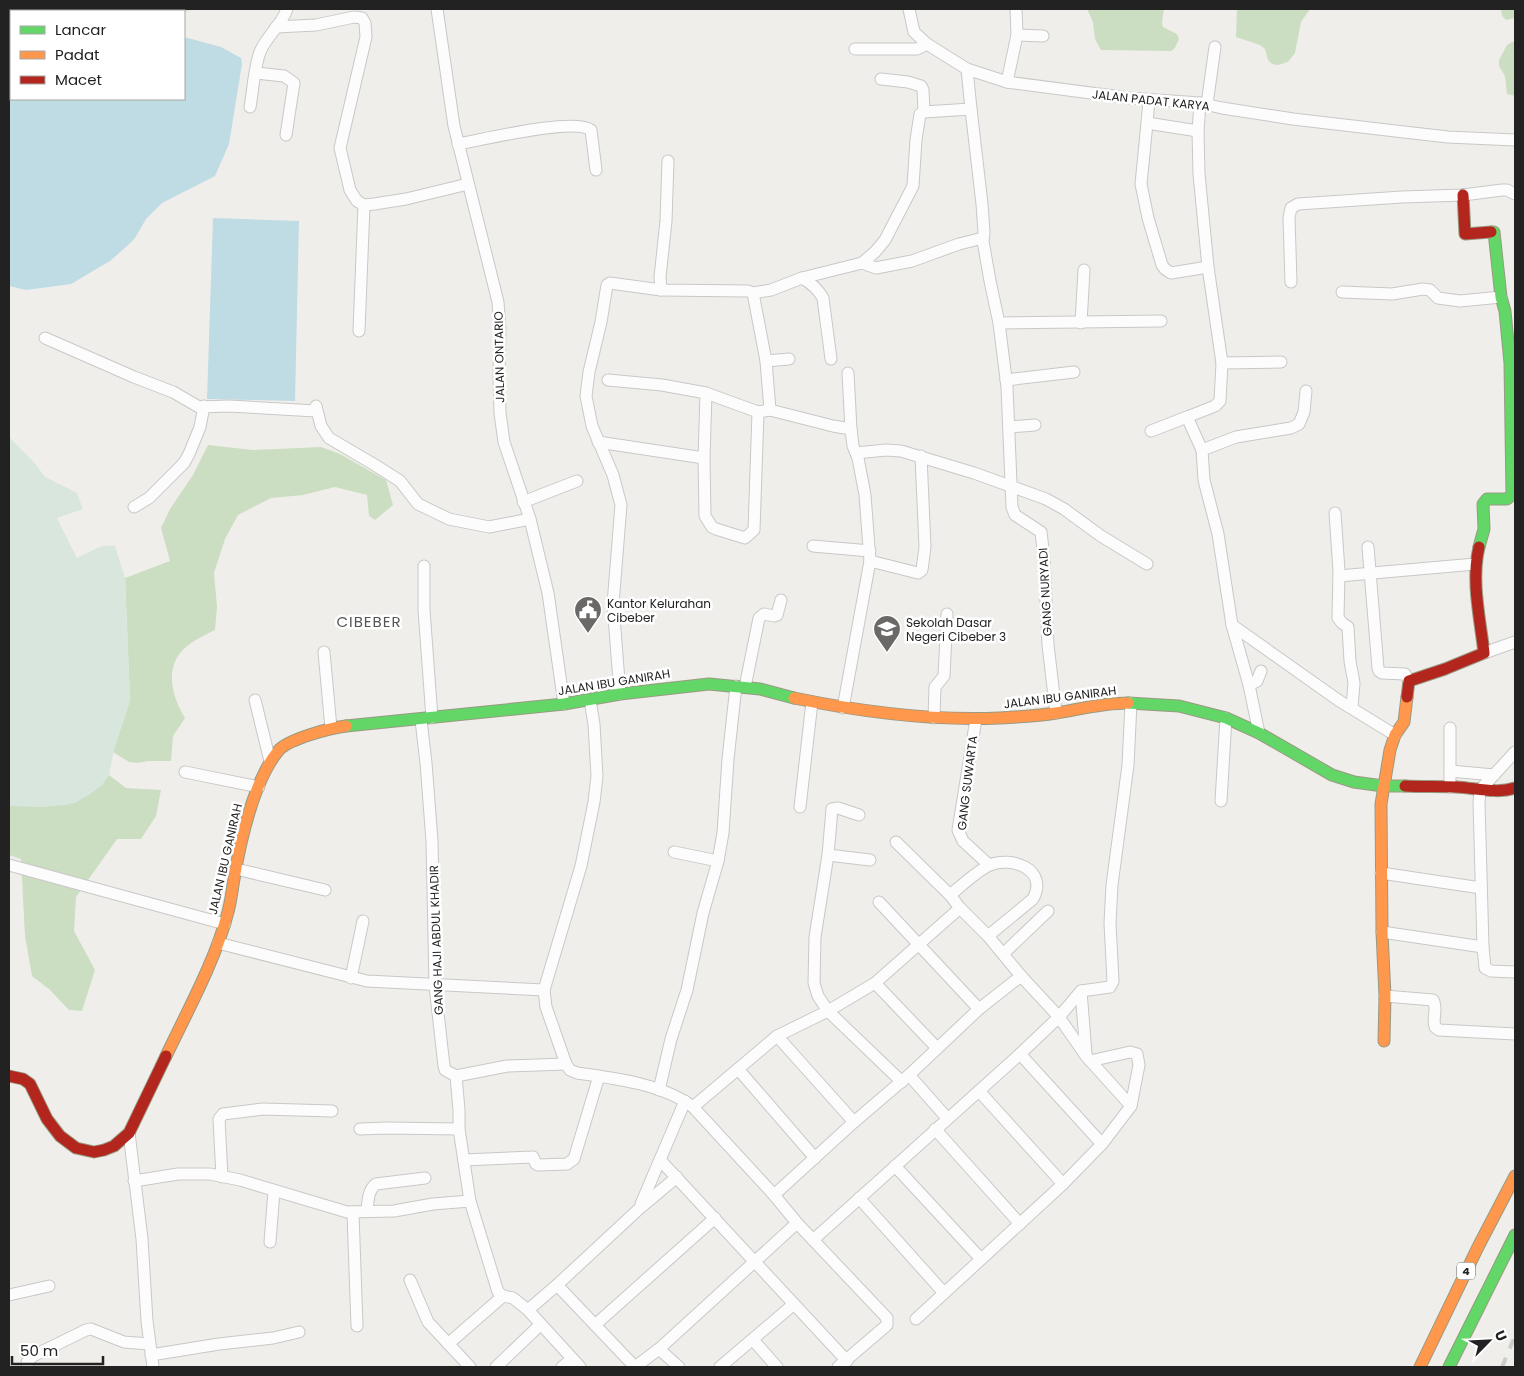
<svg xmlns="http://www.w3.org/2000/svg" width="1524" height="1376" viewBox="0 0 1524 1376" font-family="Poppins,sans-serif">
  <style>
    .forest { fill: #cbdec1 }
    .wetland { fill: #d9e6de }
    .water { fill: #bfdbe3 }
    .lines { fill: none; stroke-linecap: round; stroke-linejoin: round }
    .street-casing { stroke: #c9c8c7; stroke-width: 13 }
    .fast-casing { stroke: #999a82; stroke-width: 13 }
    .slow-casing { stroke: #999a82; stroke-width: 13 }
    .jam-casing { stroke: #999a82; stroke-width: 13 }
    .street { stroke: #fdfcfc; stroke-width: 11 }
    .fast { stroke: #63d668; stroke-width: 11 }
    .slow { stroke: #ff974d; stroke-width: 11 }
    .jam { stroke: #b3261e; stroke-width: 11 }
    .rail { stroke: #ccc; stroke-width: 4; stroke-dasharray: 10 10; stroke-linecap: butt }
    .labels { text-anchor: middle; dominant-baseline: central; stroke-width: 5; stroke-linejoin: round; paint-order: stroke }
    .shield { fill: #fff; stroke: #646464; stroke-width: 1 }
    .shield-label { font-size: 11px; font-weight: bold; fill: #222 }
    .street-label { font-size: 12px; fill: #222; stroke: #fff }
    .poi-label { font-size: 12px; fill: #222; stroke: #fff; text-anchor: start }
    .quarter-label { font-size: 15px; letter-spacing: 1px; fill: #555; stroke: #fff }
  </style>
  <rect width="100%" height="100%" fill="#f0eeeb"/>
  <g class="forest">
    <polygon points="1087,9 1164,9 1162,22 1163,27 1177,34 1179,39 1175,48 1171,51 1101,50 1095,39 1093,22"/>
    <polygon points="1237,9 1310,9 1301,22 1295,53 1288,62 1278,65 1272,64 1268,60 1265,49 1260,45 1236,37"/>
    <polygon points="1501,9 1515,9 1515,18 1506,20 1502,16"/>
    <polygon points="1512,42 1515,42 1515,96 1507,94 1505,76 1499,66 1499,60 1507,45"/>
    <path d="M208 445 253 450 321 447 340 454 386 480 393 505 375 520 369 516 367 495 335 487 303 495 271 498 238 515 225 539 214 573 217 607 215 630C207 634 198 638 191 643 163 662 170 693 185 718L173 736 171 761H148L138 763 129 762 113 752 130 700 125 578 170 561 161 528 170 509 193 475Z"/>
    <path d="M109 775 126 788 161 790 156 816 141 839H117L76 897 74 931 95 970 82 1011 69 1010 49 989 32 976 25 936 21 859 9 855V806C49 804 82 812 109 775Z"/>
  </g>
  <g class="wetland">
    <polygon points="117,9 194,9 184,13 184,11 117,11"/>
    <path d="M9 437 32 460 45 477 77 493 83 509 57 518 77 558C89 553 101 543 115 546L125 578 130 700 115 745 109 775 102 785 77 802 66 805 43 807 9 806Z"/>
  </g>
  <g class="water">
    <polygon points="9,9 117,9 117,10 11,11 11,99 184,99 184,37 221,47 241,58 242,64 229,144 215,176 162,203 146,219 135,238 128,245 110,261 71,284 26,290 9,286"/>
    <polygon points="213,218 299,221 295,401 207,399"/>
  </g>
  <g class="lines">
    <defs>
      <g id="street">
        <polyline points="437,9 454,126 498,302 500,330 499,376 500,413 504,442 530,519 548,593 564,704"/>
        <polyline points="909,9 914,32 927,44 967,69 1007,82 1129,98 1200,103 1222,108 1293,119 1404,132 1448,137 1515,140"/>
        <polyline points="276,27 316,25 354,17 362,18 365,23 366,37 340,148 350,190 357,201 364,205 374,204 406,199 468,184"/>
        <polyline points="1017,35 1043,36"/>
        <polyline points="855,49 917,49 927,44"/>
        <polyline points="256,73 284,76 294,83 286,135"/>
        <polyline points="881,79 908,82 921,86 923,90 924,112"/>
        <polyline points="1007,82 1017,35 1016,9"/>
        <polyline points="1200,103 1198,131 1147,123 1141,184 1148,218 1162,265 1165,269 1171,273 1208,267 1222,363 1220,401 1215,406 1187,417 1202,450 1204,480 1218,534 1232,625 1249,685 1259,733"/>
        <polyline points="1207,104 1215,47"/>
        <path d="M250 107C253 91 254 68 260 52 266 36 282 25 287 9"/>
        <polyline points="971,109 982,204 984,232 983,241 990,281 999,323 1007,387 1012,507 1015,515 1041,532 1044,558 1048,645 1056,713"/>
        <polyline points="1147,123 1149,100"/>
        <polyline points="1198,131 1199,174 1208,267"/>
        <path d="M458 144C482 140 574 117 591 130L596 170"/>
        <polyline points="862,263 876,268 912,261 959,244 983,238"/>
        <path d="M802 278C811 283 818 289 823 298L831 359"/>
        <polyline points="1291,282 1289,218 1291,208 1298,204 1402,197 1463,195 1502,190 1507,190 1515,194"/>
        <polyline points="661,290 660,277 666,221 668,161"/>
        <polyline points="1342,292 1392,294 1423,289 1430,290 1438,298 1460,301 1501,297"/>
        <polyline points="753,293 766,361 770,410"/>
        <polyline points="999,323 1161,321"/>
        <polyline points="1081,323 1084,270"/>
        <polyline points="359,331 364,205"/>
        <polyline points="45,338 134,377 173,392 199,407 229,406 316,411"/>
        <polyline points="766,361 789,359"/>
        <polyline points="1222,363 1281,362"/>
        <polyline points="848,373 851,429"/>
        <polyline points="608,380 662,385 706,393 758,412 770,410 833,426 851,429 853,446 858,458 865,495 870,561 843,708"/>
        <polyline points="1006,380 1074,372"/>
        <polyline points="706,393 704,458 705,516 712,527 716,529 745,538 754,530 758,412"/>
        <polyline points="316,406 321,426 329,438 375,465 400,481 418,504 449,519 489,527 530,519"/>
        <polyline points="1009,427 1035,425"/>
        <polyline points="1151,431 1187,417"/>
        <polyline points="598,442 704,458"/>
        <polyline points="1202,450 1236,437 1291,428 1299,424 1304,412 1306,391"/>
        <polyline points="856,453 886,450 901,451 974,473 1046,499 1064,509 1101,536 1147,564"/>
        <polyline points="523,502 577,481"/>
        <polyline points="134,507 149,498 184,463 189,454 200,427 204,406"/>
        <polyline points="1335,513 1339,571 1338,618 1342,623 1348,627 1350,661 1354,683 1352,708"/>
        <polyline points="813,546 870,551"/>
        <polyline points="1368,547 1378,668 1379,671 1382,673 1405,674 1409,681"/>
        <polyline points="870,561 918,573 922,570 925,547 921,456"/>
        <polyline points="424,566 424,610 432,718"/>
        <polyline points="1339,576 1475,564"/>
        <polyline points="1232,625 1338,700 1395,735"/>
        <polyline points="324,652 331,728"/>
        <polyline points="1484,653 1515,642"/>
        <polyline points="1249,685 1257,681 1261,671"/>
        <polyline points="745,687 759,618 764,614 774,616 777,615 781,600"/>
        <polyline points="620,694 613,604 621,505 613,475 592,426 586,396 589,372 601,322 607,285 610,283 661,290 748,291 753,293 771,290 802,278 862,263 875,252 885,240 913,186 916,140 920,114 924,112 971,109 967,69"/>
        <polyline points="255,700 270,761"/>
        <path d="M590 700 594 724 597 776 594 802 581 866 544 990 546 1007 566 1064 570 1070 577 1073C614 1078 663 1084 693 1107L774 1195 797 1223 887 1318V1325L838 1367"/>
        <polyline points="934,718 935,687 944,676 947,614"/>
        <polyline points="976,719 958,830 963,841 989,865"/>
        <polyline points="421,720 426,763 432,841 435,986 444,1066 445,1070 456,1076 459,1110 459,1129 470,1201 498,1292 503,1296 513,1298 528,1310 580,1367"/>
        <polyline points="1450,728 1450,787"/>
        <polyline points="1450,771 1494,775"/>
        <polyline points="185,772 259,787"/>
        <polyline points="1221,801 1226,718"/>
        <polyline points="800,807 812,702"/>
        <polyline points="859,815 838,808 832,809 828,855 815,937 814,983 818,996 828,1011 902,1082"/>
        <polyline points="896,842 950,895 960,908 988,936 1021,976 1059,1017 1086,1056 1131,1106"/>
        <polyline points="674,852 718,861"/>
        <polyline points="828,855 870,860"/>
        <polyline points="9,865 225,924"/>
        <polyline points="236,869 325,890"/>
        <polyline points="1381,873 1481,888"/>
        <path d="M950 895C960 887 978 870 990 865 1011 856 1049 869 1033 899L988 936"/>
        <polyline points="879,902 979,1009"/>
        <polyline points="1382,932 1483,947 1485,968 1491,971 1515,972"/>
        <polyline points="218,943 367,981 544,990"/>
        <polyline points="1483,947 1479,803 1480,790 1515,752"/>
        <polyline points="1003,954 1048,911"/>
        <polyline points="351,978 363,921"/>
        <polyline points="875,983 937,1048"/>
        <polyline points="1081,991 1086,1054"/>
        <path d="M1385 996 1433 1000C1438 1008 1432 1019 1435 1027L1439 1030 1515 1034"/>
        <polyline points="777,1036 854,1122"/>
        <polyline points="1020,1054 1102,1144"/>
        <polyline points="738,1069 815,1158"/>
        <polyline points="909,1075 947,1118"/>
        <polyline points="456,1076 507,1066 566,1064"/>
        <polyline points="659,1090 671,1039 687,990 703,913 718,861 723,833 728,759 736,686"/>
        <polyline points="979,1091 1063,1184"/>
        <polyline points="693,1107 777,1036 828,1011 875,983 960,908"/>
        <polyline points="360,1129 387,1128 459,1129"/>
        <polyline points="935,1129 1020,1224"/>
        <polyline points="129,1133 142,1239 147,1321 153,1367"/>
        <polyline points="464,1160 533,1157 536,1164 538,1165 567,1164 574,1159 599,1076"/>
        <polyline points="661,1161 847,1361"/>
        <polyline points="895,1166 981,1259"/>
        <polyline points="222,1177 219,1119 223,1114 263,1109 332,1111"/>
        <polyline points="134,1181 178,1174 210,1174 240,1180 347,1212 394,1211 433,1204 470,1201"/>
        <polyline points="774,1195 854,1122 909,1075 979,1009 1021,976"/>
        <polyline points="859,1198 944,1293"/>
        <polyline points="641,1204 685,1101"/>
        <path d="M367 1211C368 1201 368 1190 376 1184L425 1178"/>
        <polyline points="353,1213 357,1326"/>
        <polyline points="813,1240 1020,1054 1059,1017 1081,991 1110,987 1113,981 1110,923 1112,885 1128,765 1131,703"/>
        <polyline points="270,1242 274,1191"/>
        <polyline points="410,1280 428,1322 470,1367"/>
        <polyline points="557,1285 635,1367"/>
        <polyline points="9,1295 49,1286"/>
        <polyline points="528,1310 557,1285 640,1208 677,1177"/>
        <polyline points="916,1319 1063,1184 1102,1144 1131,1106 1139,1065 1137,1054 1130,1052 1090,1061"/>
        <polyline points="595,1325 715,1218"/>
        <polyline points="753,1340 777,1367"/>
        <polyline points="448,1344 503,1296"/>
        <polyline points="659,1349 679,1367"/>
        <polyline points="151,1355 219,1344 273,1338 299,1332"/>
        <polyline points="28,1367 27,1362 33,1356 86,1330 91,1329 124,1342 149,1344"/>
        <polyline points="496,1367 540,1325"/>
        <polyline points="562,1367 572,1359"/>
        <polyline points="635,1367 659,1349 797,1223"/>
        <polyline points="720,1367 794,1304"/>
      </g>
      <g id="fast">
        <polyline points="1479,547 1484,529 1483,504 1487,499 1507,499 1512,495 1510,363 1505,311 1501,297 1494,232 1491,232"/>
        <polyline points="1128,703 1179,706 1226,718 1259,733 1332,775 1354,782 1383,786 1405,786"/>
        <polyline points="346,726 564,704 620,694 709,684 760,689 794,698"/>
        <polyline points="1449,1367 1515,1235"/>
      </g>
      <g id="slow">
        <path d="M794 698C862 712 930 721 999 718 1018 717 1038 716 1056 713 1081 709 1103 703 1128 703"/>
        <polyline points="1384,1041 1385,996 1382,932 1381,804 1390,750 1395,735 1404,722 1407,697"/>
        <path d="M166 1056C187 1012 216 959 228 912 231 901 232 890 234 879 240 842 254 779 279 750 289 739 330 728 346 726"/>
        <polyline points="1420,1367 1478,1247 1515,1176"/>
      </g>
      <g id="jam">
        <polyline points="1463,195 1465,234 1491,232"/>
        <path d="M1407 697 1409 681 1445 669 1484 653C1480 618 1471 581 1479 547"/>
        <path d="M1405 786C1422 787 1439 786 1456 787 1476 788 1496 794 1515 788"/>
        <polyline points="9,1076 23,1079 30,1084 47,1119 60,1136 76,1148 94,1152 104,1150 114,1146 129,1133 166,1056"/>
      </g>
    </defs>
    <use href="#street" class="street-casing"/>
    <use href="#fast" class="fast-casing"/>
    <use href="#slow" class="slow-casing"/>
    <use href="#jam" class="jam-casing"/>
    <use href="#street" class="street"/>
    <use href="#fast" class="fast"/>
    <use href="#slow" class="slow"/>
    <use href="#jam" class="jam"/>
    <g class="rail">
      <polyline points="1502,1367 1515,1336"/>
      <polyline points="1515,1367 1515,1366"/>
    </g>
  </g>
  <defs>
    <symbol id="civic-pin" viewBox="-11 -11 22 30"><path d="M0 17L-7.5 6A9.5 9.5 0 1 1 7.5 6Z" fill="#6a6968" stroke="#fff"/><path d="M-.6-6.5H3V-4.5H.6V-3L4-1V1h2V6H-6V1h2V-1L-.6-3ZM-1.2 2.5V6h2.4V2.5Z" fill="#fff"/></symbol>
    <symbol id="school-pin" viewBox="-11 -11 22 30"><path d="M0 17L-7.5 6A9.5 9.5 0 1 1 7.5 6Z" fill="#6a6968" stroke="#fff"/><path d="M0-5L7-2L0 1L-7-2ZM-4 1L0 2.5L4 1V4Q0 6-4 4Z" fill="#fff"/></symbol>
  </defs>
  <g fill-rule="evenodd">
    <use href="#civic-pin" x="572" y="594" width="32" height="43"/>
    <use href="#school-pin" x="871" y="613" width="32" height="43"/>
  </g>
  <g class="labels">
    <rect class="shield" x="1457" y="1262.5" width="18" height="17" rx="4"/>
    <g class="shield-label">
      <text x="1466" y="1271">4</text>
    </g>
    <g class="street-label">
      <text transform="translate(1151 100) rotate(6)">JALAN PADAT KARYA</text>
      <text transform="translate(499 357) rotate(-91)">JALAN ONTARIO</text>
      <text transform="translate(1045 592) rotate(-93)">GANG NURYADI</text>
      <text transform="translate(614 682) rotate(-9)">JALAN IBU GANIRAH</text>
      <text transform="translate(1060 697) rotate(-7)">JALAN IBU GANIRAH</text>
      <text transform="translate(967 783) rotate(-83)">GANG SUWARTA</text>
      <text transform="translate(225 859) rotate(-77)">JALAN IBU GANIRAH</text>
      <text transform="translate(436 940) rotate(-92)">GANG HAJI ABDUL KHADIR</text>
    </g>
    <g class="poi-label">
      <text x="607" y="603">Kantor Kelurahan<tspan x="607" dy="14">Cibeber</tspan></text>
      <text x="906" y="622">Sekolah Dasar<tspan x="906" dy="14">Negeri Cibeber 3</tspan></text>
    </g>
    <g class="quarter-label">
      <text x="369" y="621">CIBEBER</text>
    </g>
  </g>
  <rect width="1524" height="1376" fill="none" stroke="#222222" stroke-width="20"/>
  <rect x="10" y="10" width="175" height="90" fill="#ffffff" stroke="#a7a7a7"/>
  <rect x="20" y="26" width="25" height="8" fill="#63d668" stroke="#a7a7a7"/>
  <text x="55" y="35" font-size="15" fill="#222222">Lancar</text>
  <rect x="20" y="51" width="25" height="8" fill="#ff974d" stroke="#a7a7a7"/>
  <text x="55" y="60" font-size="15" fill="#222222">Padat</text>
  <rect x="20" y="76" width="25" height="8" fill="#b3261e" stroke="#a7a7a7"/>
  <text x="55" y="85" font-size="15" fill="#222222">Macet</text>
  <g transform="translate(1489 1341) rotate(66)" stroke="#ffffff" stroke-width="4" paint-order="stroke">
  <path d="M0-4L9 19L0 12L-9 19Z" fill="#222222"/>
  <text y="-8" font-size="14" font-weight="bold" text-anchor="middle" fill="#222222">U</text>
  </g>
  <path d="M12 1356v8h91v-8" fill="none" stroke="#222222" stroke-width="2.5"/>
  <text x="20" y="1356" font-size="15" fill="#222222" stroke="#ffffff" stroke-width="4" paint-order="stroke">50 m</text>
</svg>
